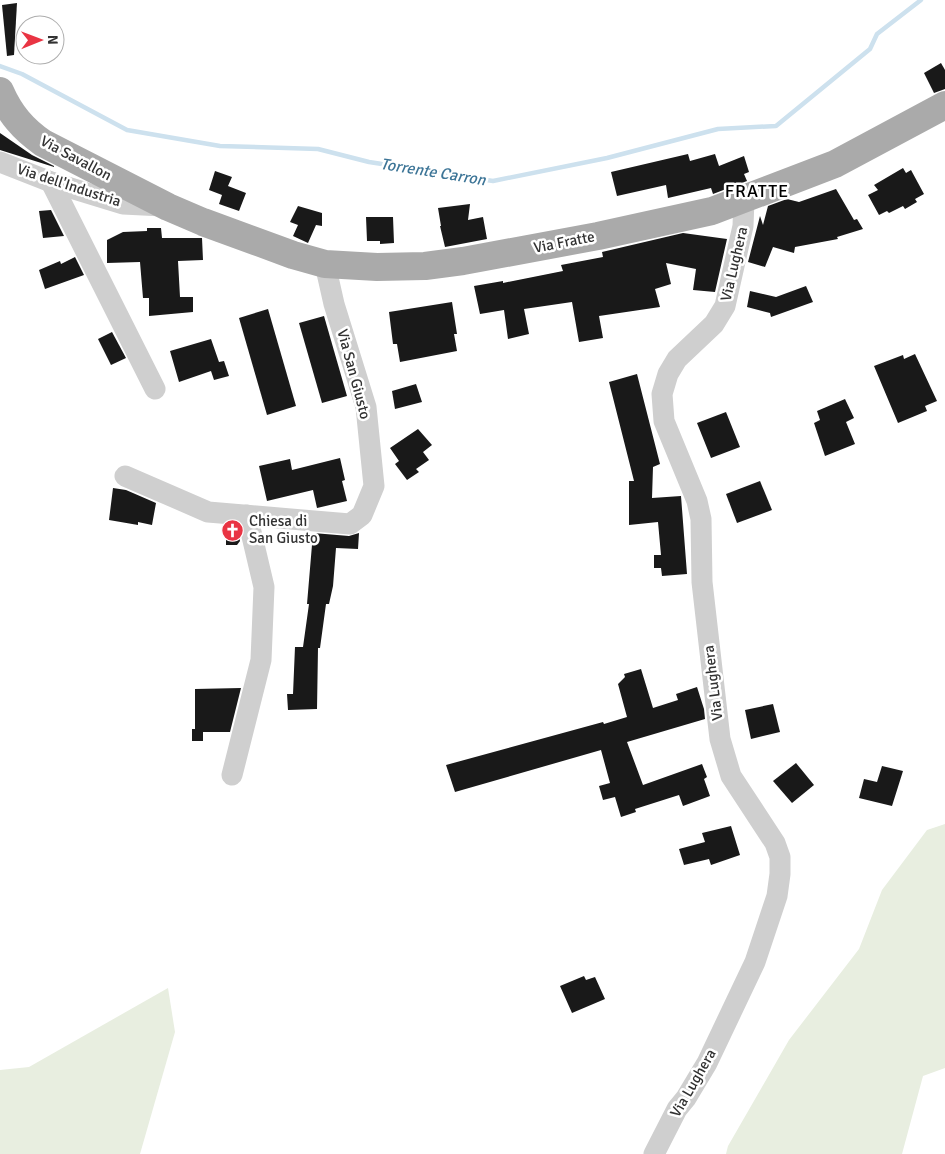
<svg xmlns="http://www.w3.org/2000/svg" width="945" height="1154" viewBox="0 0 945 1154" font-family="Signika,sans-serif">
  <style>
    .green { fill: #e8eee0 }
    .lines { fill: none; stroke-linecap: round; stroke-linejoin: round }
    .stream { stroke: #cde1ee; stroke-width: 4.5 }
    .building { fill: #191919 }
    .minor { stroke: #cfcfcf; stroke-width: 21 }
    .major { stroke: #aaa; stroke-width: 28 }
    .labels { text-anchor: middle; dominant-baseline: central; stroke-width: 5; stroke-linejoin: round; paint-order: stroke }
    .street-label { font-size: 15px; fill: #323232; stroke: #fff }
    .poi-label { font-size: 15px; fill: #323232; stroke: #fff; text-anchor: start }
    .water-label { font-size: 16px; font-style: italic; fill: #3d7597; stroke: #fff }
    .quarter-label { font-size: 18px; letter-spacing: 1px; fill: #000; stroke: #fff }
  </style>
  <rect width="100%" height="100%" fill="#fff"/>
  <g class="green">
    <polygon points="945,824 945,1068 923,1076 902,1154 726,1154 728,1146 789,1040 859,949 882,890 927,830"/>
    <polygon points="168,988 175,1032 140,1154 0,1154 0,1070 29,1067"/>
  </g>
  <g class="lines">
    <polyline class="stream" points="0,66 22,74 127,130 220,146 318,149 369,162 493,181 607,158 718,129 776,126 870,49 877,34 921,0"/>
  </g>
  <g class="building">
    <polygon points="17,3 14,55 7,56 2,5"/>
    <polygon points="941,63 945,70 945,89 934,93 924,73"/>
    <polygon points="0,133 32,155 54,166 54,167 0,150"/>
    <polygon points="688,154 690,161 715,154 719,166 744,156 749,172 744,174 747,181 713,194 711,188 668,198 666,185 617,196 611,172"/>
    <polygon points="903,168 906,173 911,170 924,194 915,199 917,202 905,209 903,206 889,213 887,211 879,215 868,195 878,190 874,185"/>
    <polygon points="215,171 232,177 228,186 246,193 239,211 219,204 222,195 209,190"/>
    <polygon points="836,189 854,220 857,219 863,229 837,237 838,239 795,247 794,253 773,247 765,267 748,262 760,216 763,225 768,206 787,199 799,202"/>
    <polygon points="470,204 468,220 483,217 487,239 445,247 440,226 441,226 438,208"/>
    <polygon points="298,206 322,213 322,226 316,225 308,243 293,236 298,225 290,222"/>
    <polygon points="51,210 64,236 43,238 39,211"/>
    <polygon points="366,217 393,217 394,243 380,244 380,241 367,241"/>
    <polygon points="147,228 161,228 162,238 202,238 203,260 178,261 180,297 193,297 193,312 149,316 149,298 143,298 140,262 107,263 107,240 123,232 147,231"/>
    <polygon points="683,233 727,239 715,292 693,290 696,269 666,263 671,284 655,289 660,307 599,316 603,338 579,342 572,302 524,309 529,334 508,339 504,310 480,314 474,286 503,281 503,283 563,271 561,265 603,257 602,252"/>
    <polygon points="75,257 84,275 45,289 39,270 60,261 61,264"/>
    <polygon points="806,286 813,302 771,317 770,313 747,307 750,291 776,297"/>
    <polygon points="452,302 457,334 454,334 457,351 400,362 397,344 393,344 389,312"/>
    <polygon points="268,309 296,406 267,415 239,318"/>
    <polygon points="324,316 347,396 322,403 299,323"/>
    <polygon points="112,332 126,358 111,365 98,339"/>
    <polygon points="211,339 219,362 224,361 229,376 214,380 211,371 179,382 170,351"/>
    <polygon points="915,354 937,401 925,406 927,411 898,423 874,366 903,355 904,359"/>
    <polygon points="637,374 660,464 653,467 652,498 681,496 687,574 662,576 661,568 654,568 654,555 661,555 658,522 629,525 629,481 634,481 609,382"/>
    <polygon points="416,384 422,402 395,409 392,391"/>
    <polygon points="845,399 854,418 846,422 855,444 825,456 814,423 820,420 817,411"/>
    <polygon points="726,412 740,447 711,458 697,423"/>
    <polygon points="418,429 432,445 423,452 429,460 416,469 419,472 407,480 395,464 399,461 390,448"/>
    <polygon points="340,458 345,480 342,481 347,501 317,508 313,490 267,501 259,466 290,459 292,470"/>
    <polygon points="760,481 772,510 737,523 726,494"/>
    <polygon points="113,488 126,490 156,503 152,525 138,522 138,525 109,520"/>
    <polygon points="226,526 237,527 240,541 237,545 226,545"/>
    <polygon points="313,533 349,536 359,533 358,549 336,548 333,586 329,604 326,604 320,648 318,648 317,709 288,710 287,694 293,694 295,647 303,647 309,604 307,604"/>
    <polygon points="641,669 653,708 678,700 676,694 697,687 704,709 705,719 627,742 643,785 702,764 707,777 704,779 710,796 683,806 679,795 635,809 636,812 621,817 615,797 603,800 599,786 610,783 601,750 455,792 446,765 603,722 604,724 627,717 618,684 625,677 624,674"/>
    <polygon points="241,688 230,732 203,732 203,741 192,741 192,729 195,729 195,689"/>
    <polygon points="773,704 780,732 751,739 745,710"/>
    <polygon points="796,763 814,785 792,803 773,781"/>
    <polygon points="882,766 903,771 892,806 859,798 864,779 877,782"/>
    <polygon points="731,826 740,855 711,865 709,859 684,865 679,849 705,842 702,833"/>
    <polygon points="584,976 586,980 595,977 605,999 572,1013 560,986"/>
  </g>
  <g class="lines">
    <g class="minor">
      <polyline points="0,162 51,182 123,204 163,206"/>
      <polyline points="51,182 155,389"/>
      <polyline points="125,476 208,512 350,524 362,515 374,486 366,407 334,304 325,264"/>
      <polyline points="232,775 261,660 264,587 247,515"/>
      <polyline points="654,1154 677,1109 686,1098 707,1063 755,962 777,896 780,874 780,857 775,843 731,776 720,739 702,582 701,519 697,501 664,421 662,394 668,374 677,359 714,324 725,306 743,226 744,199"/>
    </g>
    <path class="major" d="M0 91C10 114 23 129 43 143L168 207 203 222 293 255 325 264 377 267 425 266 463 261 598 236 712 211 835 164 945 105"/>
  </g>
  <defs>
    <symbol id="church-disc" viewBox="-11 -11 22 22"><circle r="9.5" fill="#e93443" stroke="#fff"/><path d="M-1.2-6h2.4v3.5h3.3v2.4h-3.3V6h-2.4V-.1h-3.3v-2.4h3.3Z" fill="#fff"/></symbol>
  </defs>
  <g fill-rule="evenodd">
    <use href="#church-disc" x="220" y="518" width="25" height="25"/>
  </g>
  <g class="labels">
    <g class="street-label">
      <text transform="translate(76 158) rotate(28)">Via Savallon</text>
      <text transform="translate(69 185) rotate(18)">Via dell'Industria</text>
      <text transform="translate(564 242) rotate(-11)">Via Fratte</text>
      <text transform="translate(734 264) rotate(-77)">Via Lughera</text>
      <text transform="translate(354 374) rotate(75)">Via San Giusto</text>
      <text transform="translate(713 683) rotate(-97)">Via Lughera</text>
      <text transform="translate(693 1083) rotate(-60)">Via Lughera</text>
    </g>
    <g class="poi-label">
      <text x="249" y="521">Chiesa di<tspan x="249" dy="17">San Giusto</tspan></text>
    </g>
    <g class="water-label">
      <text transform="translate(433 172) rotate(9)">Torrente Carron</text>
    </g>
    <g class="quarter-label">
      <text x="757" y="191">FRATTE</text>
    </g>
  </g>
  <g transform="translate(40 40) rotate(89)"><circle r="24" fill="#ffffff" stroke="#adadad"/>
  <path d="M0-4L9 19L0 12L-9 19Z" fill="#e93443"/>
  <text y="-8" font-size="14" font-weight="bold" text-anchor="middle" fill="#323232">N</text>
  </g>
</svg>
